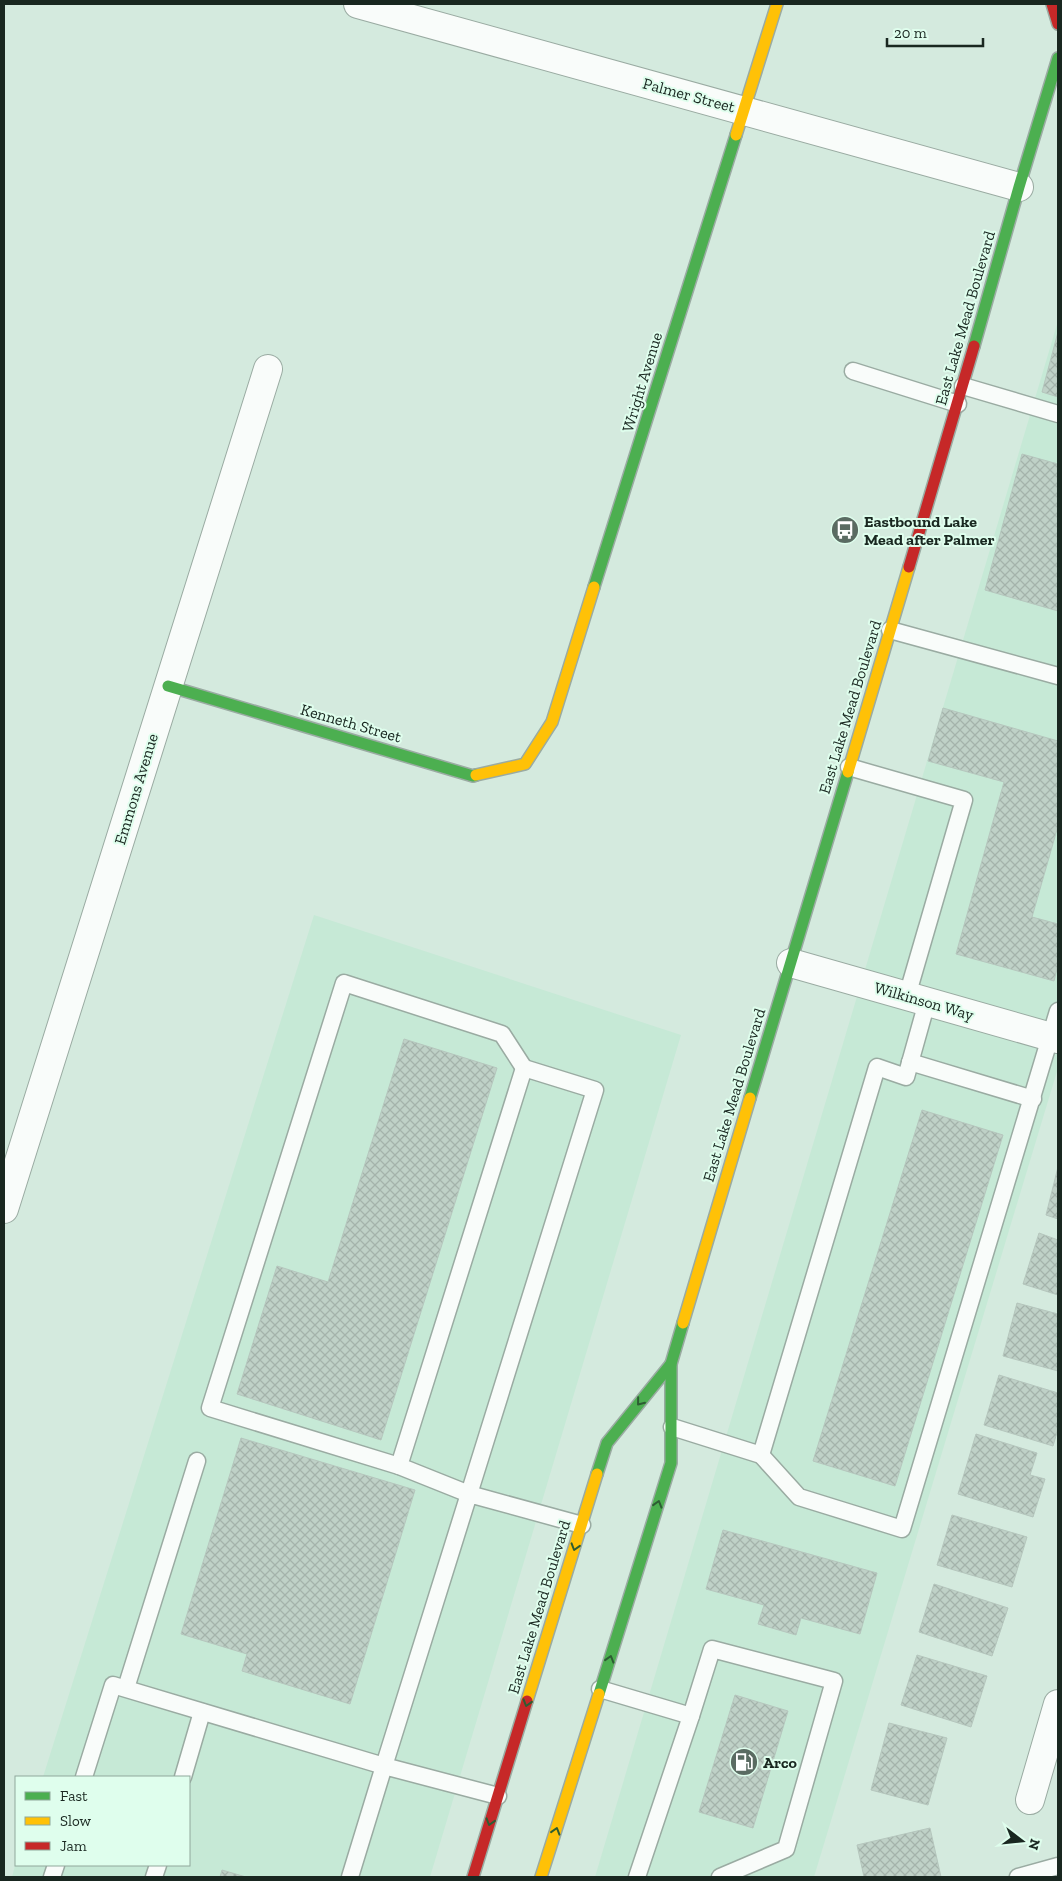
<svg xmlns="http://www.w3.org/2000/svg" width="1062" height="1881" viewBox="0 0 1062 1881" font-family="'Zilla Slab',serif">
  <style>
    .built { fill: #c6e9d6 }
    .building { fill: url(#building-cross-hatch); stroke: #b5c6bd }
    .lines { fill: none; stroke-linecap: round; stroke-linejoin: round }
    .lane-casing { stroke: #9aaba2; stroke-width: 19 }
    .street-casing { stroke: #9aaba2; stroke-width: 30 }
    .fast-casing { stroke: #9aaba2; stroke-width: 14 }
    .slow-casing { stroke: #9aaba2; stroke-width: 14 }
    .jam-casing { stroke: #9aaba2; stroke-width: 14 }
    .lane { stroke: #f9fcfa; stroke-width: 16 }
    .street { stroke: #f9fcfa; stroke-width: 28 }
    .fast { stroke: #4caf50; stroke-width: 11 }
    .slow { stroke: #ffc107; stroke-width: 11 }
    .jam { stroke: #c62828; stroke-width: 11 }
    .oneway { stroke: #2d5d33 }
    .labels { text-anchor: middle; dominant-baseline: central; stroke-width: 4; stroke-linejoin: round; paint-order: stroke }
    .street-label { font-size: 16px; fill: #192720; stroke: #dffeed }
    .poi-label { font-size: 16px; font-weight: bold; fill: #192720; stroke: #dffeed; text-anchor: start }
  </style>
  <defs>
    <pattern id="building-cross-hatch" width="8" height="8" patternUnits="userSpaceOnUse" patternTransform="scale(1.25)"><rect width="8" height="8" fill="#bfd1c7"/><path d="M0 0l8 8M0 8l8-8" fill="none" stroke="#a4b3ab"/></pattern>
  </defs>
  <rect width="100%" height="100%" fill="#d4eade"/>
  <g class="built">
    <polygon points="1058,321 1058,1068 814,1877 595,1877"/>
    <polygon points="314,915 681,1035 430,1877 12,1877 16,1862 16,1865 189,1865 189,1777 43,1777"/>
  </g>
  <g class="building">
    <polygon points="1058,332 1058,397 1042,392"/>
    <polygon points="1022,454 1058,464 1058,611 985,590"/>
    <polygon points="943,708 1058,741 1058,826 1032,917 1058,924 1058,965 1054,981 956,954 1004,782 928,761"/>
    <polygon points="404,1039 497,1068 381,1440 237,1394 277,1266 328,1282"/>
    <polygon points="922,1110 1003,1135 895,1486 813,1461"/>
    <polygon points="1058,1167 1058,1219 1046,1215"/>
    <polygon points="1039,1233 1058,1240 1058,1295 1023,1284"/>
    <polygon points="1017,1303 1058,1314 1058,1371 1003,1356"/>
    <polygon points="999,1375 1058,1393 1058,1429 1053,1446 984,1425"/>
    <polygon points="976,1434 1037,1453 1030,1475 1045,1479 1033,1517 958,1494"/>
    <polygon points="241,1438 415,1490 350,1704 242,1671 247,1654 181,1634"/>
    <polygon points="952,1515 1027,1537 1012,1587 937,1565"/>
    <polygon points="723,1530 877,1573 860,1634 801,1618 796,1635 758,1624 764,1605 706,1589"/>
    <polygon points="934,1584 1008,1608 992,1656 919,1632"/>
    <polygon points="917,1655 987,1676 971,1727 901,1705"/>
    <polygon points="735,1695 788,1711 753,1828 699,1812"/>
    <polygon points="889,1723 947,1738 928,1805 871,1790"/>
    <polygon points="930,1828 941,1877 864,1877 857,1845"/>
    <polygon points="222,1870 246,1877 220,1877"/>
  </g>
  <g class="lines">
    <defs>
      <g id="lane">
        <polyline points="853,371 958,404"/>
        <polyline points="963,386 1058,414"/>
        <polyline points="890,630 1058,676"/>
        <polyline points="849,767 964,800 907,996"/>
        <polyline points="910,1062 1033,1099"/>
        <polygon points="524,1068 595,1090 469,1494 399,1466"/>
        <polyline points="672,1427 761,1455 877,1067 906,1077 927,1002"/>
        <polyline points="761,1455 799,1497 902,1529 1058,1011"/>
        <polyline points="399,1466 210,1408 344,983 502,1034 524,1068"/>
        <polyline points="126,1688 197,1461"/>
        <polyline points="600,1689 691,1716"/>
        <polyline points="84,1777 113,1685 384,1766 469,1494 582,1525"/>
        <polyline points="183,1777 202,1712"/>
        <polyline points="52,1877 56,1865"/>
        <polyline points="154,1877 158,1865"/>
        <polyline points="350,1877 384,1766 498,1796"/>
        <polyline points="637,1877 691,1716 712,1649 834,1681 786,1849 720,1877"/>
        <polyline points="1018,1877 1058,1866"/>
      </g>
      <g id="street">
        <polyline points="358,4 1019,187"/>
        <polyline points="791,963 1058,1039"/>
        <polyline points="4,1209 268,369"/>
        <polyline points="1030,1800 1058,1704"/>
      </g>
      <g id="fast">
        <polyline points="974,346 1019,187 1058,58"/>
        <polyline points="594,587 736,135"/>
        <polyline points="168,686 473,776 476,775"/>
        <polyline points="750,1098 848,772"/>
        <polyline points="597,1474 607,1443 671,1364"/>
        <polyline points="599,1694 671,1463 671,1364 683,1323"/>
      </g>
      <g id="slow">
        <polyline points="736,135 777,4"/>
        <polyline points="848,772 909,567"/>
        <polyline points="476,775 525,764 552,722 594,587"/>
        <polyline points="683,1323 750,1098"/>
        <polyline points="527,1701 597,1474"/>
        <polyline points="541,1877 599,1694"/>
      </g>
      <g id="jam">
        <polyline points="1052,4 1058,24"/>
        <polyline points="909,567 974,346"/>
        <polyline points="473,1877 527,1701"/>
      </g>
    </defs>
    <use href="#lane" class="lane-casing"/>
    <use href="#street" class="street-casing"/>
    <use href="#fast" class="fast-casing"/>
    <use href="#slow" class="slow-casing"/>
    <use href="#jam" class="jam-casing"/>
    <use href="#lane" class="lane"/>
    <use href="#street" class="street"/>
    <use href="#fast" class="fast"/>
    <use href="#slow" class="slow"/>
    <use href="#jam" class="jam"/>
  </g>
  <defs><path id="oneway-chevron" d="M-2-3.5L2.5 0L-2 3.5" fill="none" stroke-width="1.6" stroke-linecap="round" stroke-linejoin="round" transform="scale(1.25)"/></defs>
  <g class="oneway">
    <use href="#oneway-chevron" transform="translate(640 1402) rotate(129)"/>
    <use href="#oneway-chevron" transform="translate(658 1504) rotate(-73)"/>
    <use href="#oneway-chevron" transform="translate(575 1547) rotate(107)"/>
    <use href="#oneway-chevron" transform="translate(610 1659) rotate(-73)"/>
    <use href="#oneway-chevron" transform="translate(527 1703) rotate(107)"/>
    <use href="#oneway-chevron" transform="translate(490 1822) rotate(107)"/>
    <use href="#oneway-chevron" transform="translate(556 1831) rotate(-73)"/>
  </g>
  <defs>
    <symbol id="bus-disc" viewBox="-11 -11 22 22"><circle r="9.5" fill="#5a6b62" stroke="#dffeed"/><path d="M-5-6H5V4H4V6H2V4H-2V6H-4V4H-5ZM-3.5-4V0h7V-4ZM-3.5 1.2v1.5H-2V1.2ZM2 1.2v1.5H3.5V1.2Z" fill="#fff"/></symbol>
    <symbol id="fuel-disc" viewBox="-11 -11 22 22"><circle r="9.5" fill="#5a6b62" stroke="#dffeed"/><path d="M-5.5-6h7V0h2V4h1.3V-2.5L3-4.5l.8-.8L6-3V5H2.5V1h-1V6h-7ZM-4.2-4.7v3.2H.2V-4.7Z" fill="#fff"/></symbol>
  </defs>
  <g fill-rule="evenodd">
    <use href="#bus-disc" x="829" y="514" width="32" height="32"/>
    <use href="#fuel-disc" x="728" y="1746" width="32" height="32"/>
  </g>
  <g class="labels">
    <g class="street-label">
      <text transform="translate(689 95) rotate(15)">Palmer Street</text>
      <text transform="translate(965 318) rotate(-74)">East Lake Mead Boulevard</text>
      <text transform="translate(642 382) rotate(-73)">Wright Avenue</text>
      <text transform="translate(850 707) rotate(-73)">East Lake Mead Boulevard</text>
      <text transform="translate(351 723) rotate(16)">Kenneth Street</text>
      <text transform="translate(136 789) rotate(-73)">Emmons Avenue</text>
      <text transform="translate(924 1001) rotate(16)">Wilkinson Way</text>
      <text transform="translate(734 1095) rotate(-73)">East Lake Mead Boulevard</text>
      <text transform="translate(539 1607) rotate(-73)">East Lake Mead Boulevard</text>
    </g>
    <g class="poi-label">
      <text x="864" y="521">Eastbound Lake<tspan x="864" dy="18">Mead after Palmer</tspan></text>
      <text x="763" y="1762">Arco</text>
    </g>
  </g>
  <rect width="1062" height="1881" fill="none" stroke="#192720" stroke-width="10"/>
  <rect x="15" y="1776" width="175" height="90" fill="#dffeed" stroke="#90a89b"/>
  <rect x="25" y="1792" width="25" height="8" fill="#4caf50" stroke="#90a89b"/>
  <text x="60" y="1801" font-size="15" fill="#192720">Fast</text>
  <rect x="25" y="1817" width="25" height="8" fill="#ffc107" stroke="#90a89b"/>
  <text x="60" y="1826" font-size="15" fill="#192720">Slow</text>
  <rect x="25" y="1842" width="25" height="8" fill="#c62828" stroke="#90a89b"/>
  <text x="60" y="1851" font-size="15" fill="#192720">Jam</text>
  <g transform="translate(1022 1841) rotate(106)" stroke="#dffeed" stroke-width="4" paint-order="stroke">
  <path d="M0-4L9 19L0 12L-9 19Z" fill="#192720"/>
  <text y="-8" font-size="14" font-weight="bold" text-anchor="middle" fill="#192720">N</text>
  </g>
  <path d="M887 38v8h96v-8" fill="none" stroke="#192720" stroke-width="2.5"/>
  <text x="894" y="38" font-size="15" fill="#192720" stroke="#dffeed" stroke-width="4" paint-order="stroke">20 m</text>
</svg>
